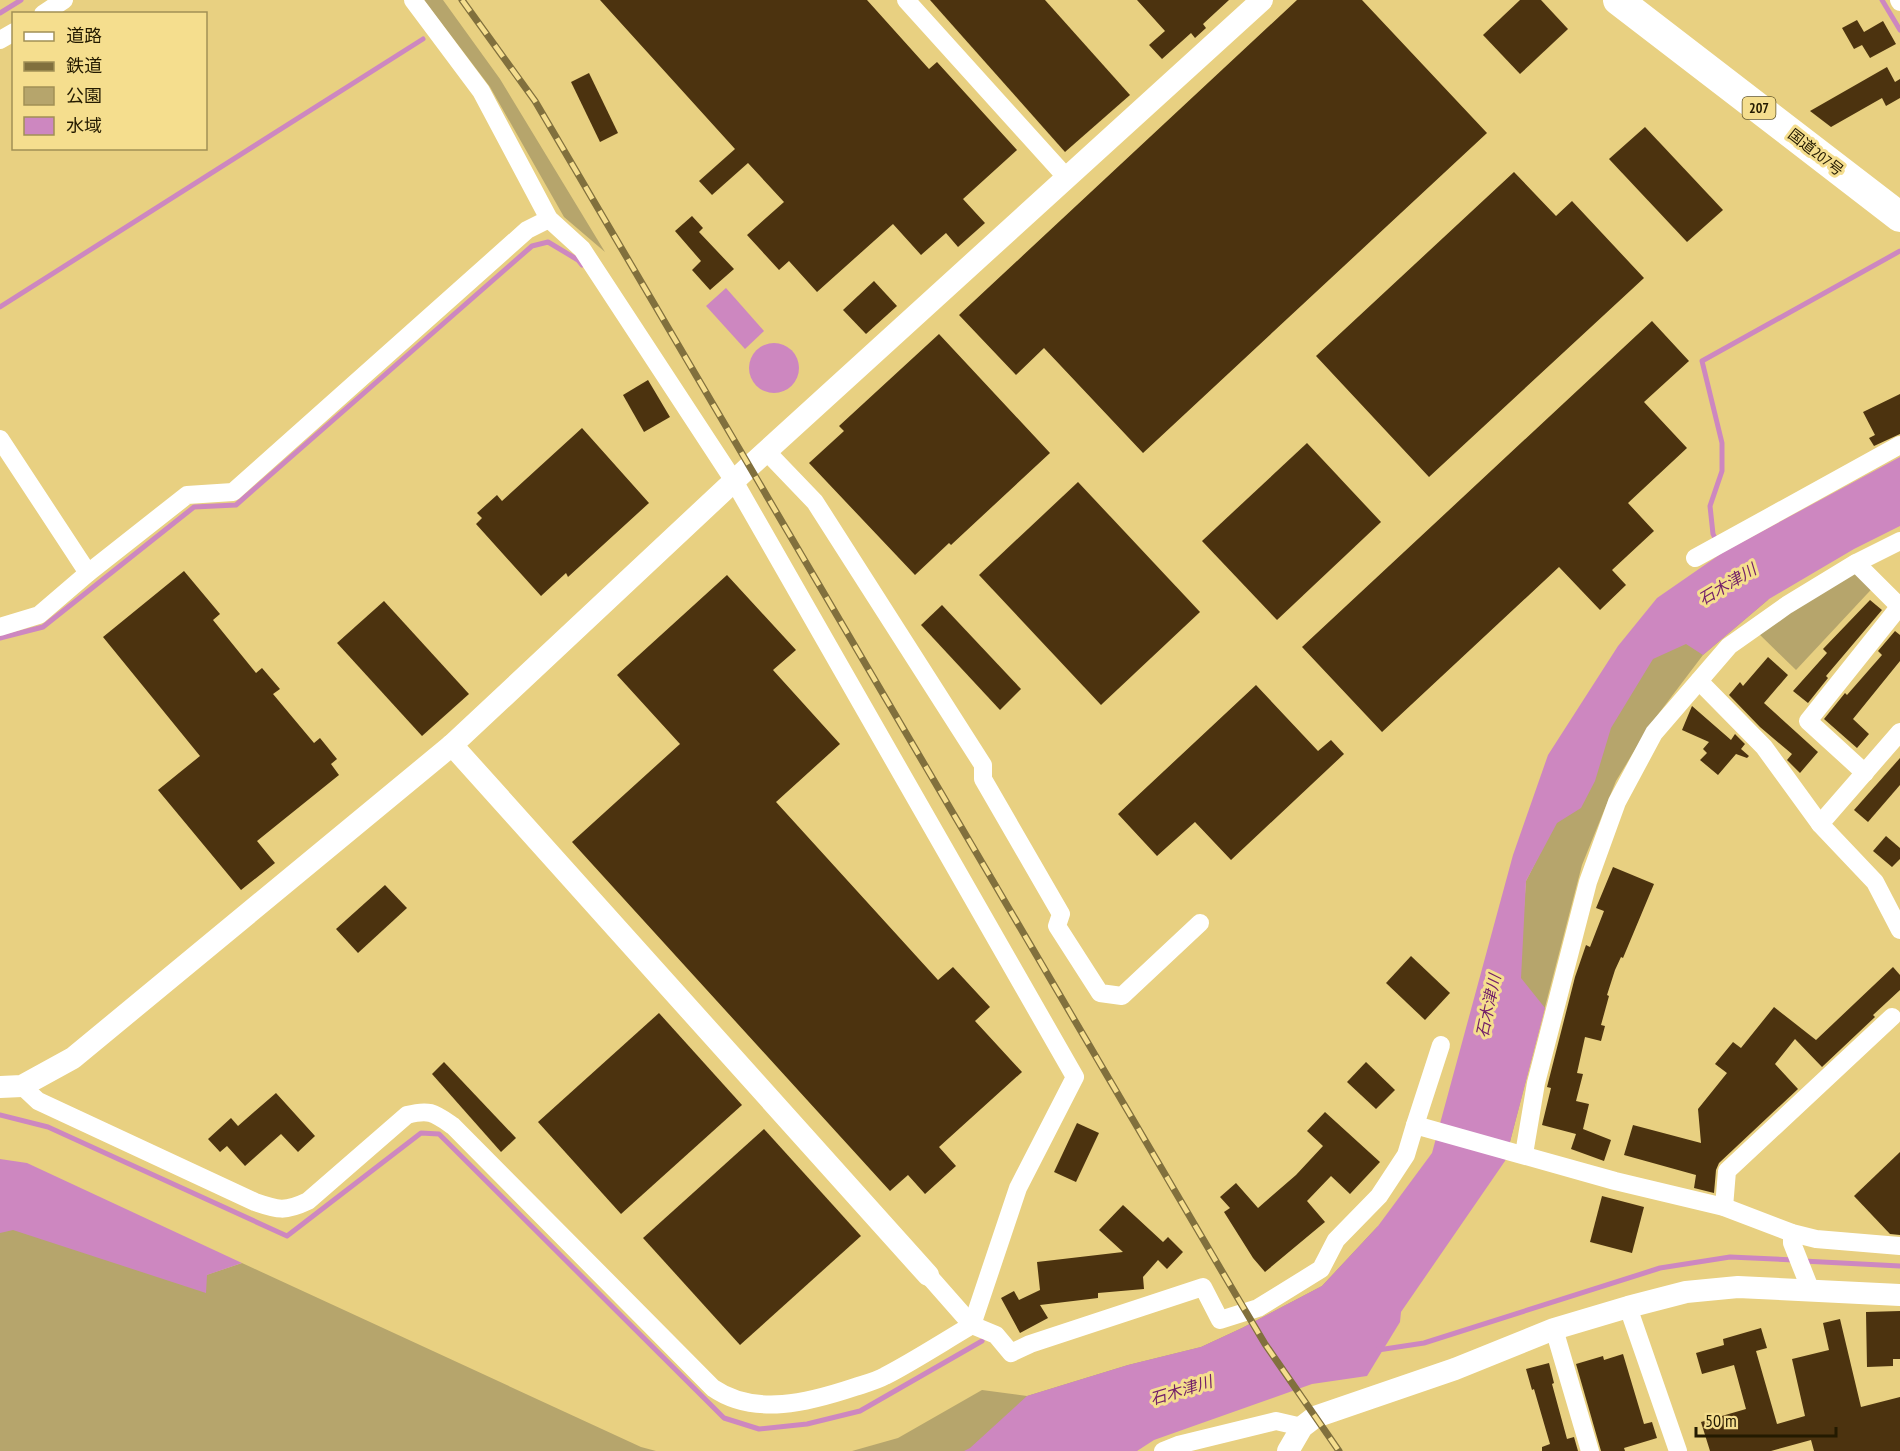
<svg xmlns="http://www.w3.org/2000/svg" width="1900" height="1451" viewBox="0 0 1900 1451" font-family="'PT Sans Narrow','Noto Sans JP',sans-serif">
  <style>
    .green { fill: #b6a56c }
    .water { fill: #cd87c0 }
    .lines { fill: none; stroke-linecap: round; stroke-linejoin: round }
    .stream { stroke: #cd87c0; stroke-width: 5 }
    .building { fill: #4c330f }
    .minor { stroke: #fff; stroke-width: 18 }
    .tertiary { stroke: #fff; stroke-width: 22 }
    .trunk { stroke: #fff; stroke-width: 30 }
    .rail-casing { stroke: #81703d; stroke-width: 7 }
    .rail { stroke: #f5de8e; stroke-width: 4.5; stroke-dasharray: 14; stroke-linecap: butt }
    .labels { text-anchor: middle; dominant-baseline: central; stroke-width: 6; stroke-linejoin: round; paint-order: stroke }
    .shield { fill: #f5de8e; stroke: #62552b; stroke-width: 1.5 }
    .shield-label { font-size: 14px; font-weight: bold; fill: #231a00 }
    .street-label { font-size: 15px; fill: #231a00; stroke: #f5de8e }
    .water-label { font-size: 16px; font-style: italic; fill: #732069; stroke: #f5de8e }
  </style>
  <rect width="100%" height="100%" fill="#e8d081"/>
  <g class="green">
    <polygon points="424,0 443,0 500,79 605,252 564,217 490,87"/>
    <polygon points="1869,563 1881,579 1796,670 1756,631"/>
    <polygon points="1769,599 1703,655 1650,725 1616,781 1582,865 1505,1161 1526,881 1636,664"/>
    <polygon points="0,1182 206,1275 242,1263 641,1447 656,1451 0,1451"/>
    <polygon points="1378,1226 1336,1317 997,1451 852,1451 898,1438 982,1390 1027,1396 1128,1365 1201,1347 1242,1328 1322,1286"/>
  </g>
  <g class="water">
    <polygon points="726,288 764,331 745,349 706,306"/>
    <circle cx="774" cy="368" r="25"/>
    <polygon points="1900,457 1900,526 1854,549 1769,599 1703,655 1686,644 1653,659 1611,728 1595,781 1581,808 1557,823 1526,881 1521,978 1545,1008 1505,1161 1401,1312 1400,1322 1367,1376 1312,1384 1154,1440 1137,1451 964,1451 970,1448 1027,1396 1128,1365 1201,1347 1242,1328 1322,1286 1378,1226 1432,1153 1513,855 1548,755 1618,646 1657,598 1722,553"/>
    <polygon points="0,1159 27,1163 242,1263 207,1275 206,1293 13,1230 0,1233"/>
  </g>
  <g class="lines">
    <g class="stream">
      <polyline points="1882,0 1900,30"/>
      <polyline points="0,13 21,0"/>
      <polyline points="0,307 423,39"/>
      <polyline points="1717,542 1713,534 1710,506 1722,471 1722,443 1702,361 1900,251"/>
      <polyline points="0,638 43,627 194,507 236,505 532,246 548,242 578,260 582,265"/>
      <polyline points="0,1115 48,1127 287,1236 421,1133 439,1134 724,1418 759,1429 807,1424 860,1411 982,1341"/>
      <polyline points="1803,1261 1900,1266"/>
      <polyline points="1378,1350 1424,1343 1660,1268 1730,1257 1794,1260"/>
    </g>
  </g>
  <g class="building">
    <polygon points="600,0 867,0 929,69 937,62 1017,150 963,199 985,223 958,247 946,233 921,255 893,224 817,292 789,261 779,270 747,235 784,202 748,163 712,195 699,181 735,149"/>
    <polygon points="930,0 1045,0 1130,95 1065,152"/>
    <polygon points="1137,0 1229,0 1203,24 1206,28 1195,38 1191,33 1162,59 1149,45 1165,31"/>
    <polygon points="1297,0 1362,0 1487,133 1143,453 1044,348 1016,375 959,315"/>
    <polygon points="1520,0 1541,0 1568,29 1520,74 1483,35"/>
    <polygon points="1857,20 1864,32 1883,21 1896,44 1870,58 1862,45 1854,49 1842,28"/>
    <polygon points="1887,67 1895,82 1900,79 1900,98 1886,106 1882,98 1831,127 1810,111"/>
    <polygon points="589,73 618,133 600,142 571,82"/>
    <polygon points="1645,127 1723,210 1687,242 1609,159"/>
    <polygon points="1514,172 1556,216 1572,201 1644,278 1429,477 1316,356"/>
    <polygon points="692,216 703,228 699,232 734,269 710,290 692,270 701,261 675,231"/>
    <polygon points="874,281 897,306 866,334 843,310"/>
    <polygon points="1652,321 1689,361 1644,402 1687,448 1628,503 1654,531 1612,570 1626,585 1600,610 1559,567 1382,732 1302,647"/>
    <polygon points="939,334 1050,453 951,545 949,543 915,575 809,463 844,431 839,426"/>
    <polygon points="648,380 670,417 644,432 623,395"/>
    <polygon points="1900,394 1900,434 1874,446 1869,438 1875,435 1863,412"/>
    <polygon points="582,428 649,503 568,577 566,573 541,596 476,524 482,518 477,513 497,495 502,501"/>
    <polygon points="1307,443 1381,522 1277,620 1202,541"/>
    <polygon points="1078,482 1200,612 1101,705 979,575"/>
    <polygon points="184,571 220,614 213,620 256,673 262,668 280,689 273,694 314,743 320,738 337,759 331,764 339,775 257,841 275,863 241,890 158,790 200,756 103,637"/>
    <polygon points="727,575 796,650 773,670 840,744 776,802 938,980 953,967 990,1007 975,1021 1022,1072 939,1147 956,1166 925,1194 908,1175 890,1191 572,842 680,744 617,675"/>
    <polygon points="1870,600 1882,610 1826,676 1828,678 1808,703 1793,691 1827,653 1823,649"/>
    <polygon points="384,601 469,694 422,736 337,643"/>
    <polygon points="942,605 1021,689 1000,710 921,625"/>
    <polygon points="1895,631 1900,635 1900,661 1853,719 1869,734 1857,748 1824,719 1845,693 1847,695 1882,655 1878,651"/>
    <polygon points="1768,657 1788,675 1764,703 1818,752 1800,773 1787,760 1792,754 1760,727 1729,695 1740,682 1743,686"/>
    <polygon points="1256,685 1318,751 1331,740 1344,754 1231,860 1195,822 1157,856 1118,814"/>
    <polygon points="1692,706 1731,740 1735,734 1745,744 1741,749 1749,756 1747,758 1736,754 1718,775 1700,760 1707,753 1703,749 1709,742 1682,730"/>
    <polygon points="1900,758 1900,785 1868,822 1854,810"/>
    <polygon points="1886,836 1900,848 1900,859 1892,867 1873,851"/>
    <polygon points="1613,867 1654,884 1623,958 1621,957 1615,970 1607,995 1609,996 1601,1025 1605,1026 1601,1041 1585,1037 1577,1073 1583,1074 1576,1101 1589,1104 1583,1129 1611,1140 1604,1161 1571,1149 1576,1134 1542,1125 1551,1088 1547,1087 1575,977 1586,945 1590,947 1604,911 1596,908"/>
    <polygon points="385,885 407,908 358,953 336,929"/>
    <polygon points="1411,956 1450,993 1425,1020 1386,983"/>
    <polygon points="1893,967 1900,975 1900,990 1873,1015 1875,1017 1822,1067 1795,1039 1775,1064 1798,1089 1719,1163 1716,1170 1714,1193 1694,1188 1696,1175 1624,1155 1633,1125 1701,1143 1698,1109 1727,1073 1715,1064 1733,1042 1741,1048 1774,1007 1816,1040"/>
    <polygon points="659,1013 742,1105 621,1214 538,1122"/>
    <polygon points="444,1062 516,1138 501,1152 432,1074"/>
    <polygon points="1366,1062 1395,1090 1376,1109 1347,1082"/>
    <polygon points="276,1093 315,1136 298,1152 281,1134 245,1166 227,1146 220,1152 208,1139 231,1118 238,1126"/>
    <polygon points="1325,1112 1380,1162 1350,1194 1331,1176 1307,1201 1325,1222 1265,1272 1253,1258 1224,1212 1230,1208 1220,1197 1236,1183 1258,1208 1296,1175 1323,1146 1307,1131"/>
    <polygon points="1077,1123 1099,1133 1076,1182 1054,1172"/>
    <polygon points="764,1129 861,1236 740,1345 643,1238"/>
    <polygon points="1900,1152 1900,1235 1890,1234 1854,1196"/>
    <polygon points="1602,1196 1644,1207 1632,1253 1590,1242"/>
    <polygon points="1123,1205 1163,1242 1168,1237 1183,1252 1167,1269 1158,1260 1143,1277 1144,1289 1098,1293 1098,1298 1040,1305 1048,1318 1020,1333 1001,1298 1014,1291 1019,1300 1040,1290 1037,1262 1123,1252 1099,1230"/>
    <polygon points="1900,1311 1900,1359 1893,1359 1893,1366 1867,1367 1866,1312"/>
    <polygon points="1840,1319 1861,1407 1900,1397 1900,1451 1814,1451 1811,1440 1771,1451 1710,1451 1701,1422 1746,1409 1734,1365 1702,1374 1696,1353 1724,1345 1723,1339 1761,1328 1767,1348 1756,1351 1777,1424 1805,1416 1792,1359 1829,1350 1823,1323"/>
    <polygon points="1623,1354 1644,1424 1652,1422 1657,1438 1624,1448 1625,1451 1601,1451 1576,1364 1603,1356 1604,1360"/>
    <polygon points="1549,1363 1554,1383 1552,1384 1567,1439 1574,1437 1578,1451 1542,1451 1542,1447 1550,1444 1534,1389 1532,1390 1526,1369"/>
  </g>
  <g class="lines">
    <g class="minor">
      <polyline points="906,0 1067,178"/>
      <polyline points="1899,0 1900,2"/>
      <polyline points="43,14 64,0"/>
      <polyline points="0,40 14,32"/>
      <polyline points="0,439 88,573"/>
      <polyline points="766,451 815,502 983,765 983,779 1061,914 1057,926 1100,993 1122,996 1200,923"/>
      <polyline points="1695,558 1900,445"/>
      <polyline points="1856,563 1900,607"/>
      <polyline points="0,627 39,615 88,573 187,495 233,492 527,230 549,219"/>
      <polyline points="1699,681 1764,747 1820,824 1875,882 1900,930"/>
      <polyline points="1865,773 1808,721 1899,607"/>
      <polyline points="1820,824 1900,732"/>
      <path d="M22 1086 38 1101 255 1202C278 1210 285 1212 308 1201L407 1115C430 1109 434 1113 453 1126L713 1388C755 1417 810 1402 855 1387 864 1384 876 1381 885 1376 914 1361 943 1342 972 1325L1018 1188 1075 1077 734 481 582 249 549 219 481 91 413 0"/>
      <polyline points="1415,1125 1441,1045"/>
      <polyline points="1524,1154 1536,1083 1588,882 1617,802 1654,733 1729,646 1787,605 1856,563 1900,541"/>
      <polyline points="1724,1207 1727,1171 1892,1017"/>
      <polyline points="1792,1233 1792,1243 1811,1291"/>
      <polyline points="928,1275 972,1325 996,1335 1011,1353 1030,1344 1203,1287 1220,1320 1258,1308 1321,1269 1336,1240 1379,1196 1406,1155 1415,1125 1615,1181 1724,1207 1792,1233 1816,1239 1900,1246"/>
      <polyline points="1628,1307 1678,1451"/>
      <polyline points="1554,1329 1590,1451"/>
      <polyline points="1163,1451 1178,1445 1276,1421 1302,1427"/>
    </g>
    <g class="tertiary">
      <polyline points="452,745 928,1275"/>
      <polyline points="0,1087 22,1086 73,1058 452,745 750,466 1262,0"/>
      <polyline points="1288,1451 1302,1427 1315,1417 1455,1369 1554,1329 1628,1307 1686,1292 1738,1287 1900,1295"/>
    </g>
    <polyline class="trunk" points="1618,0 1900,217"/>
    <defs>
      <polyline id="rail" points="462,0 535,101 1230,1285 1265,1344 1339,1451"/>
    </defs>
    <use href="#rail" class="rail-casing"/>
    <use href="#rail" class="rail"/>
  </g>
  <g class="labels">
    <rect class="shield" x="1742.5" y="97" width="33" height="22" rx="4.5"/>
    <g class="shield-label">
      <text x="1759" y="108">207</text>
    </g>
    <g class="street-label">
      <text transform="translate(1816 152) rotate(38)">国道207号</text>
    </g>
    <g class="water-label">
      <text transform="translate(1727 584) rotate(-31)">石木津川</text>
      <text transform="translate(1488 1006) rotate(-78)">石木津川</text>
      <text transform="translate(1181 1390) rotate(-17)">石木津川</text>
    </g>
  </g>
  <rect x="12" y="12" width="195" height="138" fill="#f5de8e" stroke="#a19055" stroke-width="1.5"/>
  <rect x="24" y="32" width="30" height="9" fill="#ffffff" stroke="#a19055" stroke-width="1.5"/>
  <text x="66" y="42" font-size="18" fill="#231a00">道路</text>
  <rect x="24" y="62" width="30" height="9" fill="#81703d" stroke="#a19055" stroke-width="1.5"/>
  <text x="66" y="72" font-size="18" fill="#231a00">鉄道</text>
  <rect x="24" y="87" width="30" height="18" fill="#b6a56c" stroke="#a19055" stroke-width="1.5"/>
  <text x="66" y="102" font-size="18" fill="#231a00">公園</text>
  <rect x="24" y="117" width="30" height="18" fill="#cd87c0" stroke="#a19055" stroke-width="1.5"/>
  <text x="66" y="132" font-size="18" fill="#231a00">水域</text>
  <path d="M1696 1427v9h140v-9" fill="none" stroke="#231a00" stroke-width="3"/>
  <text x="1705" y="1427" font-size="18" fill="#231a00" stroke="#f5de8e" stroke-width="4.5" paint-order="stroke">50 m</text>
</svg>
